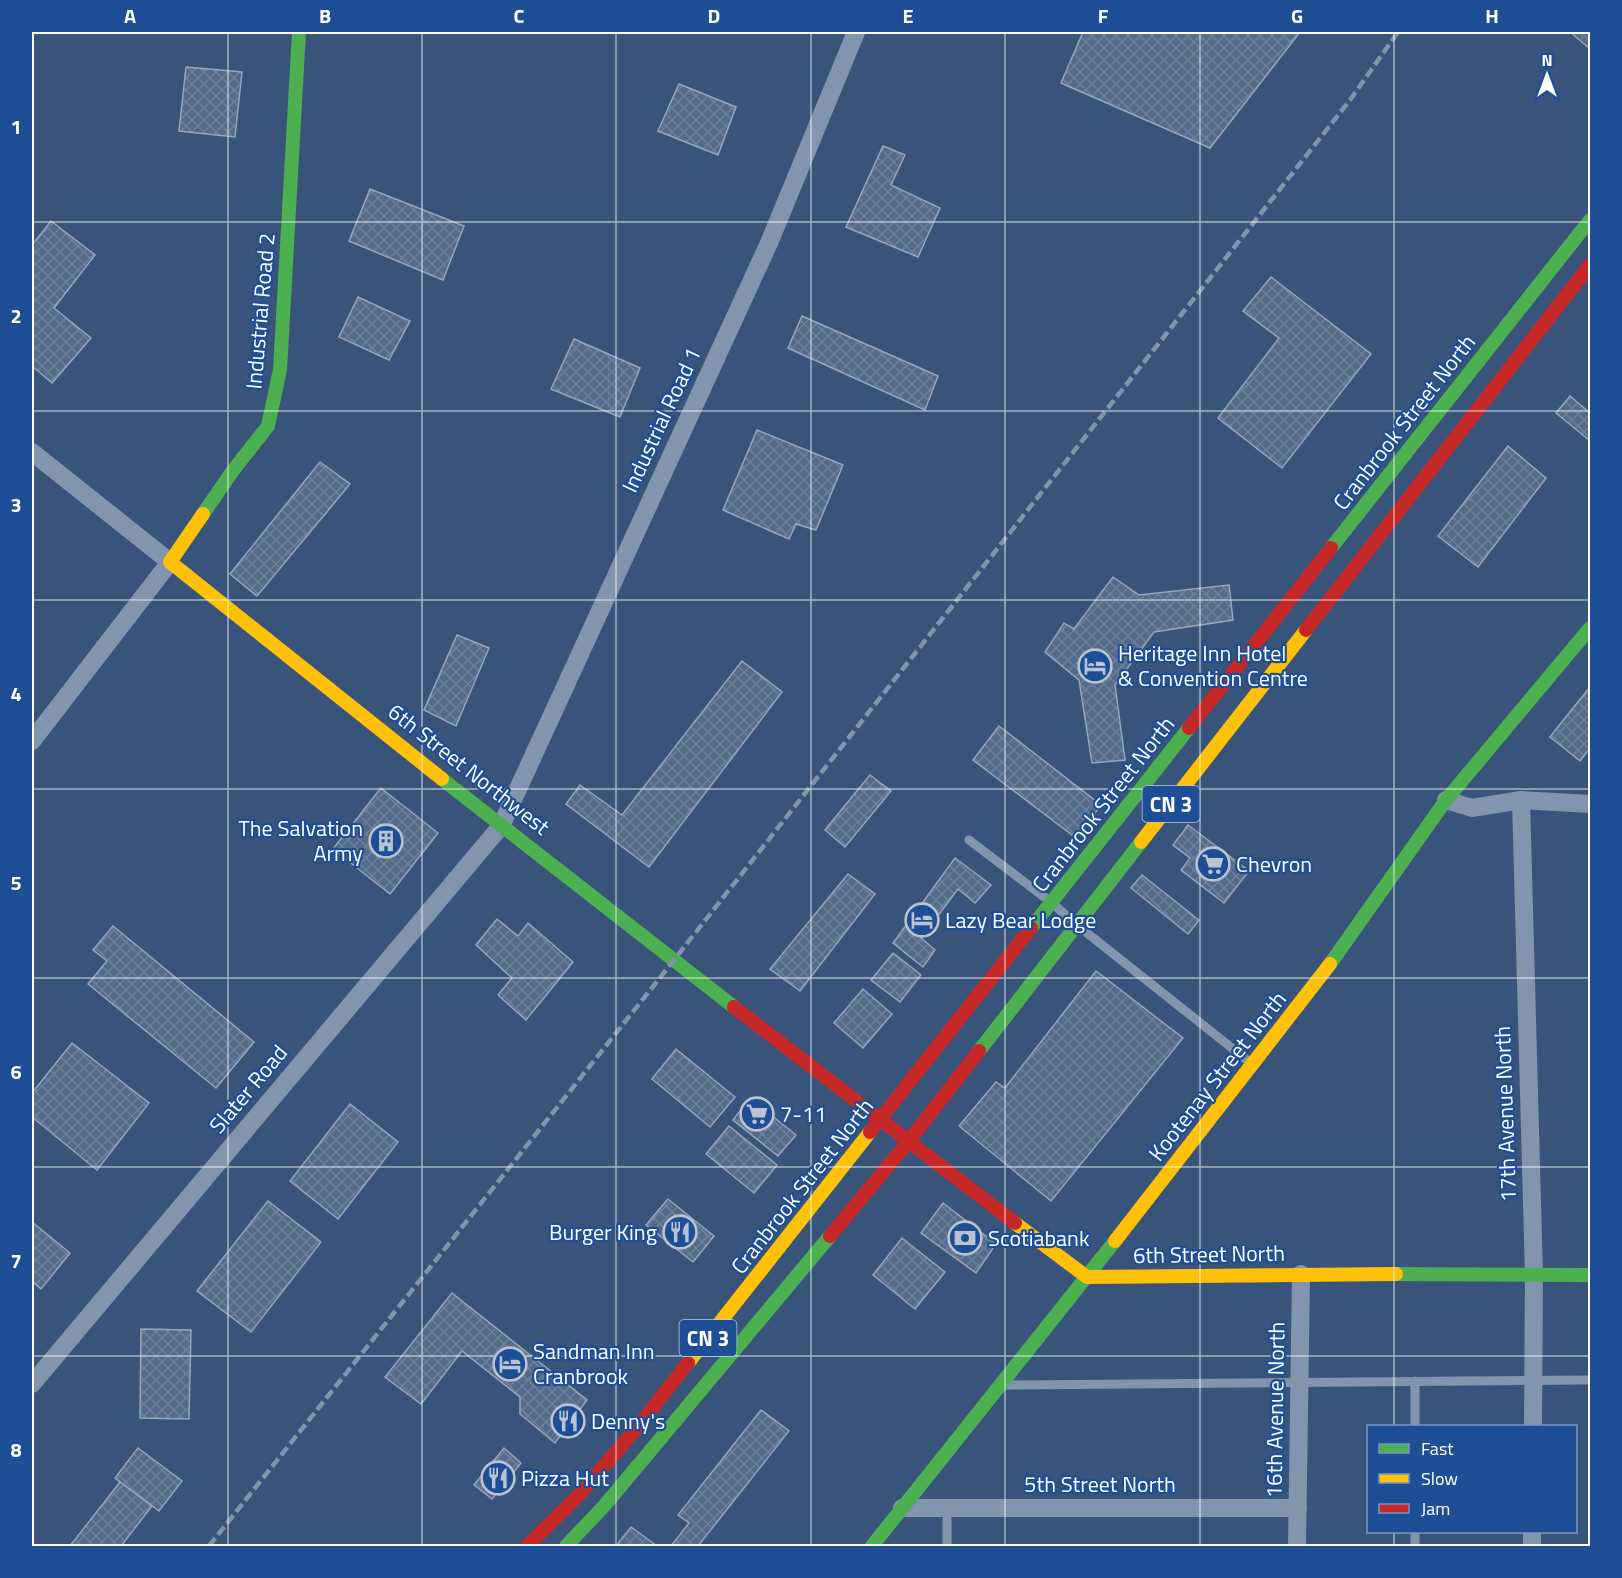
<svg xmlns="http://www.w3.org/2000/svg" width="1622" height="1578" viewBox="0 0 1622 1578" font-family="'Titillium Web',sans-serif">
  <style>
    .building { fill: url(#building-cross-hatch); stroke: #96a6bb; stroke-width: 1.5 }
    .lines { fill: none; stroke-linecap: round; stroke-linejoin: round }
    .lane { stroke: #8395ad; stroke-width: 9 }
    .street { stroke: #8395ad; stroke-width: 18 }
    .fast { stroke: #4caf50; stroke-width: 14 }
    .slow { stroke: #ffc107; stroke-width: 14 }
    .jam { stroke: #c62828; stroke-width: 14 }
    .rail { stroke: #8194ab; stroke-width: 4.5; stroke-dasharray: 10 4.5; stroke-linecap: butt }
    .grid { fill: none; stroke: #fff; stroke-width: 1.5; stroke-opacity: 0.55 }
    .labels { text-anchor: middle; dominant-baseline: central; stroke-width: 4.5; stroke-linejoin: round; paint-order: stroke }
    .shield { fill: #1e4f96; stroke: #bccae0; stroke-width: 1.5 }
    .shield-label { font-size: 21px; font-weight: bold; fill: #fff }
    .street-label { font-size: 22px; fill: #fff; stroke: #1e4f96 }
    .poi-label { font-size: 22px; fill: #fff; stroke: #1e4f96; text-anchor: start }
    .neatline { fill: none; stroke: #fff; stroke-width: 2 }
    .grid-label { font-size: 20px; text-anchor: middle; font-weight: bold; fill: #fff }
  </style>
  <defs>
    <pattern id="building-cross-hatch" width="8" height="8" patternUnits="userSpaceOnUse" patternTransform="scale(1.5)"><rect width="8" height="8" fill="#556b8a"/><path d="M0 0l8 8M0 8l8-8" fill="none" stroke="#6e819c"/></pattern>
  </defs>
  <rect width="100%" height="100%" fill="#39547b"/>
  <g class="building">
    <polygon points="1083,32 1300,32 1210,148 1061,83"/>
    <polygon points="1570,32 1590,32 1590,49"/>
    <polygon points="186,67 242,72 235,137 179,131"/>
    <polygon points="679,84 736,107 718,155 658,131"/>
    <polygon points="883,146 905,155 891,185 940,208 918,257 846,227"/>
    <polygon points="370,189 464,226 443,280 349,241"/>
    <polygon points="51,221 95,255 54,308 91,338 52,383 32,366 32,245"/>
    <polygon points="1271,277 1371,354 1282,468 1218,418 1279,338 1243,311"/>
    <polygon points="358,297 410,321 389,360 339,337"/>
    <polygon points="802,316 938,376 925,410 788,348"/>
    <polygon points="574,339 640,368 620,417 551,389"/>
    <polygon points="1570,396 1590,413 1590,441 1556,413"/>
    <polygon points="757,430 843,465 816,530 796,524 789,539 723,510"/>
    <polygon points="1508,446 1546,478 1478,567 1438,536"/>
    <polygon points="320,462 350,484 257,596 230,574"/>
    <polygon points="1113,577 1139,595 1229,585 1233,620 1154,632 1115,685 1125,760 1092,763 1079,680 1045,652 1064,623 1074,629"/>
    <polygon points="457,635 489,648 456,726 424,710"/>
    <polygon points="742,661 782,692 649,867 566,804 580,785 622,815"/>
    <polygon points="1590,687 1590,748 1580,761 1550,737"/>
    <polygon points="999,726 1101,805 1076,838 973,760"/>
    <polygon points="870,775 891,791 845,847 825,830"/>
    <polygon points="381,788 438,833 390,894 333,849"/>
    <polygon points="1188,825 1249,871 1224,903 1181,870 1190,858 1173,845"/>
    <polygon points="955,858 991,885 975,903 958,889 921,938 935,950 923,967 893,943"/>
    <polygon points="848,874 875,894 800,991 770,969"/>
    <polygon points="1142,875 1199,920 1188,934 1131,888"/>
    <polygon points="497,919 518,936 528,923 573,962 526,1020 498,995 512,978 476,945"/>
    <polygon points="113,926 254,1042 216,1088 88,984 107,961 93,950"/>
    <polygon points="893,953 921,975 900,1002 871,980"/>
    <polygon points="1096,971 1183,1038 1051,1201 959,1126 996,1082 1005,1088"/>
    <polygon points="863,989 892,1014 863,1048 834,1023"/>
    <polygon points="72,1043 149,1103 97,1170 32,1117 32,1093"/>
    <polygon points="676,1049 735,1097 710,1127 652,1079"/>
    <polygon points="750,1098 796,1135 778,1156 733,1120"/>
    <polygon points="350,1104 398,1142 338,1219 290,1181"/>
    <polygon points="729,1126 777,1165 754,1193 706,1154"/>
    <polygon points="668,1199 714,1236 693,1262 646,1225"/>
    <polygon points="268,1201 321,1242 251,1332 197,1291"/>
    <polygon points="943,1203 996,1244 976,1273 921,1233"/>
    <polygon points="32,1222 70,1253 41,1289 32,1281"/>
    <polygon points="902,1238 945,1272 915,1309 873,1275"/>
    <polygon points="452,1293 587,1400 555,1443 520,1414 520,1397 462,1351 421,1404 385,1377"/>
    <polygon points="141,1329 191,1330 189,1419 140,1418"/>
    <polygon points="761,1410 789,1431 698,1546 671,1546 689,1523 678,1515"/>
    <polygon points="138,1448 182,1481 159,1511 115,1478"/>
    <polygon points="504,1448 521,1463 492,1499 474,1485"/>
    <polygon points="120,1482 152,1506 121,1546 70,1546"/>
    <polygon points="631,1527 657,1546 616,1546"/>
  </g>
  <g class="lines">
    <g class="lane">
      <polyline points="969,840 1052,903 1077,925 1252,1064"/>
      <polyline points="1005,1385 1590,1380"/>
      <polyline points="1415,1426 1415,1381"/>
      <polyline points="947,1546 947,1508"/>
      <polyline points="1415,1546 1415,1532"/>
    </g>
    <g class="street">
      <polyline points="32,452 170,562 32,741"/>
      <polyline points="1446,800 1472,808 1521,800 1590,804"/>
      <polyline points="1521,800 1534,1275 1533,1426"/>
      <polyline points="32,1384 501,826 769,243 856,32"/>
      <polyline points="902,1508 1298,1508"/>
      <polyline points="1297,1546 1301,1274"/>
      <polyline points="1532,1546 1532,1532"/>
    </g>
    <g class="fast">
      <polyline points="203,514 234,469 268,426 280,370 299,32"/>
      <polyline points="1331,548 1590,220"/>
      <polyline points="442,779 734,1007"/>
      <polyline points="1031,928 1189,728"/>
      <polyline points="1330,964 1446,800 1590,628"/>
      <polyline points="979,1051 1141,842"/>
      <polyline points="1396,1274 1590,1275"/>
      <polyline points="566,1546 605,1505 830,1236"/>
      <polyline points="872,1546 1115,1241"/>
    </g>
    <g class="slow">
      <polyline points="203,514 170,562 442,779"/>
      <polyline points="1141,842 1306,630"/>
      <polyline points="1015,1223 1087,1277 1396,1274"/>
      <polyline points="1115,1241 1330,964"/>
      <polyline points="688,1363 870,1132"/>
    </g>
    <g class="jam">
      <polyline points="1306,630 1590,265"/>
      <polyline points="1189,728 1331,548"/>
      <polyline points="734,1007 1015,1223"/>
      <polyline points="870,1132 1031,928"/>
      <polyline points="830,1236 908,1142 979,1051"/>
      <polyline points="527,1546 579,1495 635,1430 688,1363"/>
    </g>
    <polyline class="rail" points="209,1546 674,960 1350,100 1398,32"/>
  </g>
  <path class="grid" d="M228 32V1546M422 32V1546M616 32V1546M811 32V1546M1005 32V1546M1200 32V1546M1394 32V1426M32 222H1590M32 411H1590M32 600H1590M32 789H1590M32 978H1590M32 1167H1590M32 1356H1590M1394 1532V1546"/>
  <defs>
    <symbol id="hotel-ring" viewBox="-11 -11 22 22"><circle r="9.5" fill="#1e4f96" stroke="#bac3d1" stroke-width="1.5"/><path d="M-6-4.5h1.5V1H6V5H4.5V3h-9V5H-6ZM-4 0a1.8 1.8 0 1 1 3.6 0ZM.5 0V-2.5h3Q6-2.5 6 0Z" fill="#bac3d1"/></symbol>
    <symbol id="building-ring" viewBox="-11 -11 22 22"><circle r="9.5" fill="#1e4f96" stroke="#bac3d1" stroke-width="1.5"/><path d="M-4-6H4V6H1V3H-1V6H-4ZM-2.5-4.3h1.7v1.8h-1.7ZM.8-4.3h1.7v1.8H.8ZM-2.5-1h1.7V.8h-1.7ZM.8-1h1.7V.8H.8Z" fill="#bac3d1"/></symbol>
    <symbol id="supermarket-ring" viewBox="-11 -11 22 22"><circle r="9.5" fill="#1e4f96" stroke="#bac3d1" stroke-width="1.5"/><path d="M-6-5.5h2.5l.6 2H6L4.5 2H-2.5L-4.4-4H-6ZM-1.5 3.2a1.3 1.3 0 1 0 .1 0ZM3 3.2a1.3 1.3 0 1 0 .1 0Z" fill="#bac3d1"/></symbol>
    <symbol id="restaurant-ring" viewBox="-11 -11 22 22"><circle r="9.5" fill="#1e4f96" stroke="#bac3d1" stroke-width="1.5"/><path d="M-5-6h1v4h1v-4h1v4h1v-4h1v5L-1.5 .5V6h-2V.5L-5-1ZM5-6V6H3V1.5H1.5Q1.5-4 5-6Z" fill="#bac3d1"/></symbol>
    <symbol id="bank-ring" viewBox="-11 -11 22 22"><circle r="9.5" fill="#1e4f96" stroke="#bac3d1" stroke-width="1.5"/><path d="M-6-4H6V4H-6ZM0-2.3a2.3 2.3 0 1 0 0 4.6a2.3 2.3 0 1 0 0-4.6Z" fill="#bac3d1"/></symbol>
  </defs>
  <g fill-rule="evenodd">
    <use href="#hotel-ring" x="1076" y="647" width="38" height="38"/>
    <use href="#building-ring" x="367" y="822" width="38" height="38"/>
    <use href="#supermarket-ring" x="1194" y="845" width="38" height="38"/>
    <use href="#hotel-ring" x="903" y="901" width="38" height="38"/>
    <use href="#supermarket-ring" x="738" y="1095" width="38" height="38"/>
    <use href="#restaurant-ring" x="661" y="1213" width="38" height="38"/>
    <use href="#bank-ring" x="946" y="1219" width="38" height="38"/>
    <use href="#hotel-ring" x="491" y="1345" width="38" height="38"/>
    <use href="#restaurant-ring" x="549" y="1402" width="38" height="38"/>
    <use href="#restaurant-ring" x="479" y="1459" width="38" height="38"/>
  </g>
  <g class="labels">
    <g class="shield">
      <rect x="1142.5" y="786" width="57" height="36" rx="4.5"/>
      <rect x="679.5" y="1320" width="57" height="36" rx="4.5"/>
    </g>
    <g class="shield-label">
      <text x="1171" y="804">CN 3</text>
      <text x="708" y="1338">CN 3</text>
    </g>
    <g class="street-label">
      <text transform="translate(260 311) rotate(-85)">Industrial Road 2</text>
      <text transform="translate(661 420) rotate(-65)">Industrial Road 1</text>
      <text transform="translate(1404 422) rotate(-52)">Cranbrook Street North</text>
      <text transform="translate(469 769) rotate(38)">6th Street Northwest</text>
      <text transform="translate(1103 804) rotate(-52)">Cranbrook Street North</text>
      <text transform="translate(1217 1076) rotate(-52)">Kootenay Street North</text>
      <text transform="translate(248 1089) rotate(-50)">Slater Road</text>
      <text transform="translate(1505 1114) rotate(-92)">17th Avenue North</text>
      <text transform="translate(802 1186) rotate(-52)">Cranbrook Street North</text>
      <text transform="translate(1209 1254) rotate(-1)">6th Street North</text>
      <text transform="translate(1275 1410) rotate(-89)">16th Avenue North</text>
      <text x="1100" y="1484">5th Street North</text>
    </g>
    <g class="poi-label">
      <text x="1118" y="653">Heritage Inn Hotel<tspan x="1118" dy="25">&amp; Convention Centre</tspan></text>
      <text x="363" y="828" text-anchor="end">The Salvation<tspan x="363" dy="25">Army</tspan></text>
      <text x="1236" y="864">Chevron</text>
      <text x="945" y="920">Lazy Bear Lodge</text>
      <text x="780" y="1114">7-11</text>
      <text x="657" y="1232" text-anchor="end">Burger King</text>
      <text x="988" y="1238">Scotiabank</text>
      <text x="533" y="1351">Sandman Inn<tspan x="533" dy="25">Cranbrook</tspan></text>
      <text x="591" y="1421">Denny's</text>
      <text x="521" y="1478">Pizza Hut</text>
    </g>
  </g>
  <rect width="1622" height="1578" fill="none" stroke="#1e4f96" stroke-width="66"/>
  <rect x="1367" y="1425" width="210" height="108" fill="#1e4f96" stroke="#7895c0" stroke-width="1.5"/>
  <rect x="1379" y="1444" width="30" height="9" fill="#4caf50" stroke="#7895c0" stroke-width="1.5"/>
  <text x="1421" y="1455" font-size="18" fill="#ffffff">Fast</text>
  <rect x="1379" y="1474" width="30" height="9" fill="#ffc107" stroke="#7895c0" stroke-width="1.5"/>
  <text x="1421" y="1485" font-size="18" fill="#ffffff">Slow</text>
  <rect x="1379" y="1504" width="30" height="9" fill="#c62828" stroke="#7895c0" stroke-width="1.5"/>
  <text x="1421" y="1515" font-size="18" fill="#ffffff">Jam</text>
  <g transform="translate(1547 75)" stroke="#1e4f96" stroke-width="4.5" paint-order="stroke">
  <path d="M0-4.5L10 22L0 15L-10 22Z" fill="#ffffff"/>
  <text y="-9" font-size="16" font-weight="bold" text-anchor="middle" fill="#ffffff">N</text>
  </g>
  <rect x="33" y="33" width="1556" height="1512" class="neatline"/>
  <g class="grid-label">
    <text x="130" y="23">A</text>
    <text x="325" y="23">B</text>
    <text x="519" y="23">C</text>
    <text x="714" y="23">D</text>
    <text x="908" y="23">E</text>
    <text x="1103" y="23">F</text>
    <text x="1297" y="23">G</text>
    <text x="1492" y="23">H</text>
    <text x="16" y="134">1</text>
    <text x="16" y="323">2</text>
    <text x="16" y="512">3</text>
    <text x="16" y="701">4</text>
    <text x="16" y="890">5</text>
    <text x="16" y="1079">6</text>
    <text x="16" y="1268">7</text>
    <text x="16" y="1457">8</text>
  </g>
</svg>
